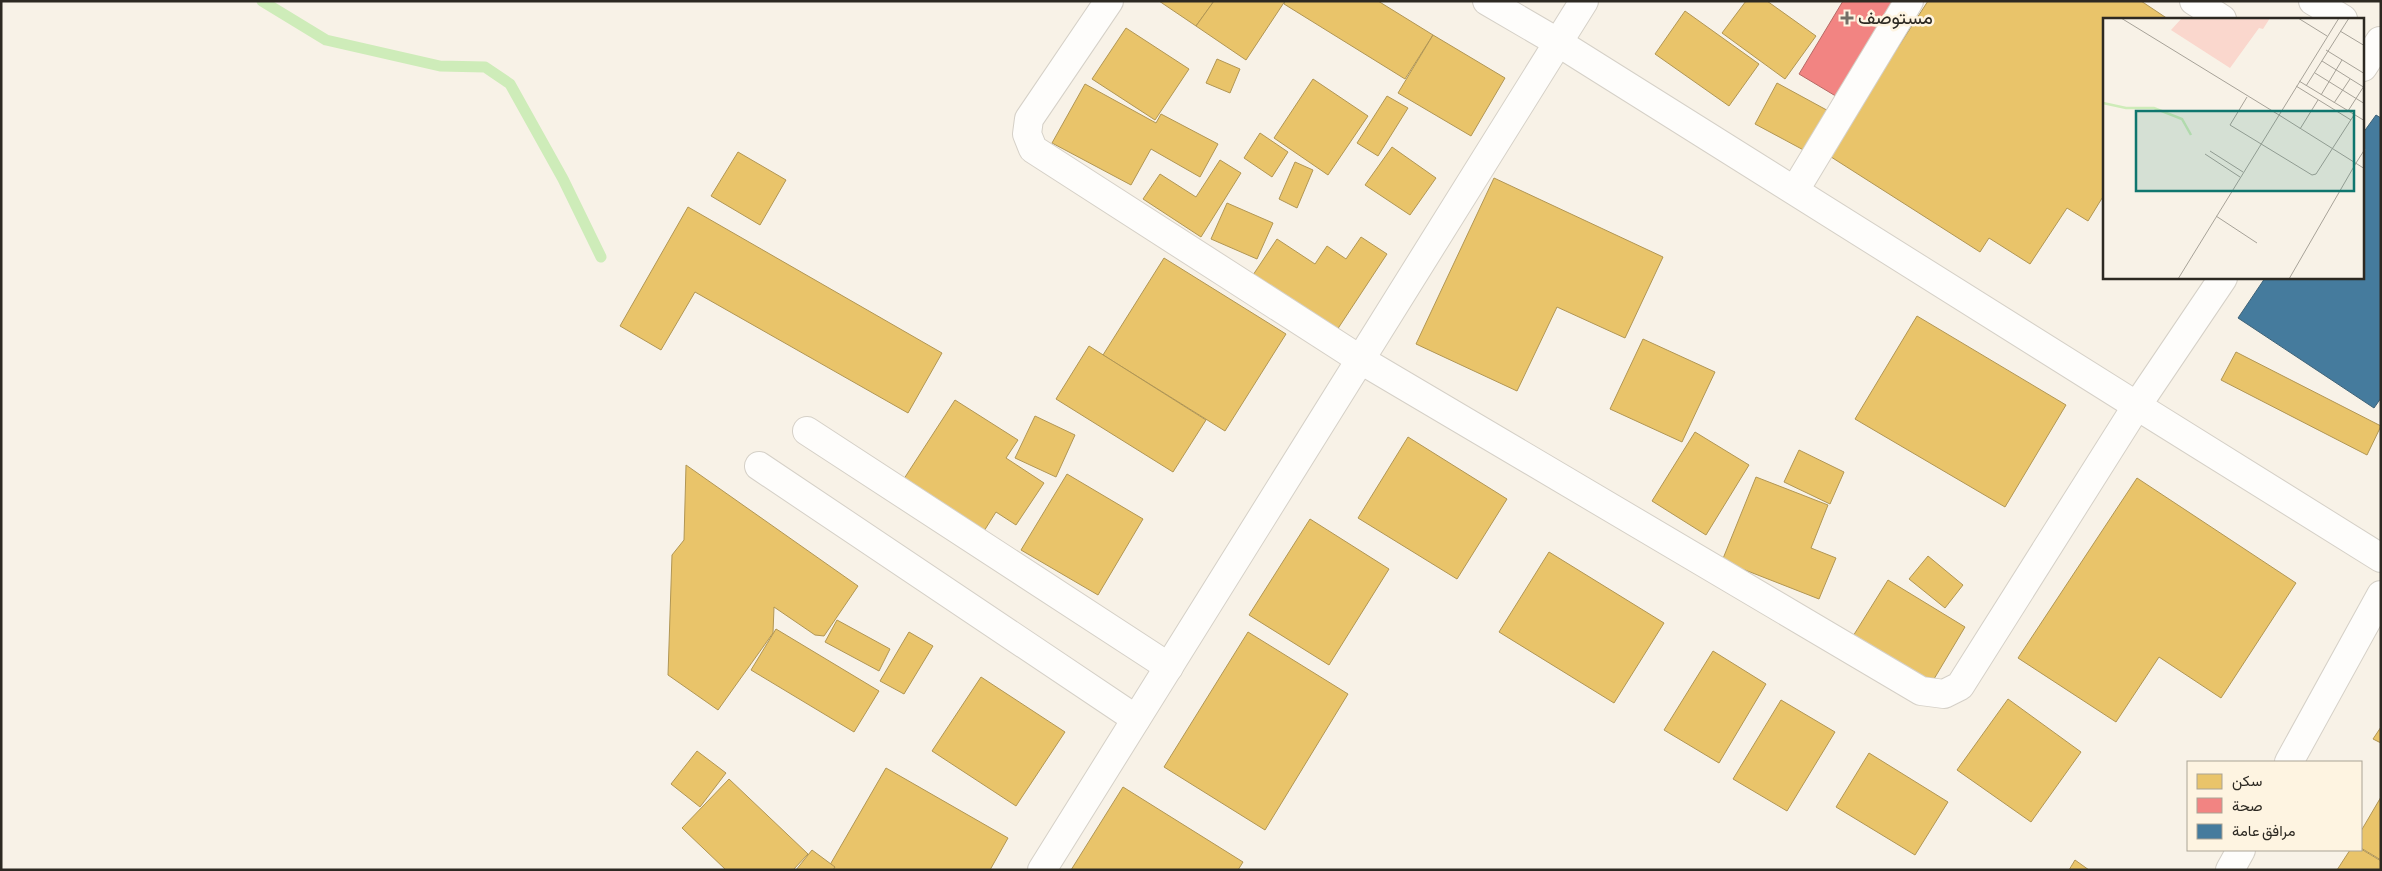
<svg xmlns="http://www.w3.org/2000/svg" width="2382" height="871" viewBox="0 0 2382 871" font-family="'Alegreya Sans',Vazirmatn,sans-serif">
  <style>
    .homes { fill: #e9c46a; stroke: #b19654 }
    .health { fill: #f28482; stroke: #b76965 }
    .public { fill: #457b9d; stroke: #3e6278 }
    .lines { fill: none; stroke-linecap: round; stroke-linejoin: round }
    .stream { stroke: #ceecb9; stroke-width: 11 }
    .minor-casing { stroke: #d5d0c7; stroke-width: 30 }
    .major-casing { stroke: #d5d0c7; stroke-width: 30 }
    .minor { stroke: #fefdfb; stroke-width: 28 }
    .major { stroke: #fefdfb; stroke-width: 28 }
    .poi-dot { fill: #746f67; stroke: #fef4e1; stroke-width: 2 }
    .labels { text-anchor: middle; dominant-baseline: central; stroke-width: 5; stroke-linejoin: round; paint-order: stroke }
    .poi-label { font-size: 19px; fill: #2d2922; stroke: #fef4e1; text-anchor: start }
    .inset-river { fill: none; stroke: #ceecb9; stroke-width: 2.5 }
    .inset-road { fill: none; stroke: #a7a298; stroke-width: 1 }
    .view { fill: #0f766e; fill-opacity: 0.15; stroke: #0f766e; stroke-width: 2.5 }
    .inset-edge { fill: none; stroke: #2d2922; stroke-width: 2.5 }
  </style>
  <rect width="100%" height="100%" fill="#f8f2e7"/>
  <g class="homes">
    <polygon points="1159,1 1214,1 1196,26"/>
    <polygon points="1214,1 1285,1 1246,60 1196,26"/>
    <polygon points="1285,1 1378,1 1433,35 1405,79 1284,4"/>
    <polygon points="1746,1 1767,1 1816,36 1785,79 1722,33"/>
    <polygon points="1928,1 2141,1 2168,19 2104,19 2104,195 2088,221 2067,208 2030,264 1989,238 1980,252 1828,155"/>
    <polygon points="1685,11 1759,64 1729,106 1655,54"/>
    <polygon points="1126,28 1189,69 1155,120 1092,79"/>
    <polygon points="1433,35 1505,78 1471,136 1398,93"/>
    <polygon points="1217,59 1240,69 1230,93 1206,83"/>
    <polygon points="1313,79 1368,116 1328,175 1274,138"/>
    <polygon points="1777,83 1834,114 1811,154 1755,124"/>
    <polygon points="1085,84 1156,123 1161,114 1218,144 1200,177 1151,149 1131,185 1052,143"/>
    <polygon points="1387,96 1408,108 1378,156 1357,143"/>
    <polygon points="1260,133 1288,152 1272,177 1244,158"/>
    <polygon points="1392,147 1436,178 1410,215 1365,185"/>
    <polygon points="738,152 786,180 760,225 711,196"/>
    <polygon points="1220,160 1241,173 1201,237 1143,199 1160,174 1196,197"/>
    <polygon points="1295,162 1313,170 1297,208 1279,199"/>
    <polygon points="1494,178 1663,257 1625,338 1557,307 1517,391 1416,344"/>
    <polygon points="1227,203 1273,223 1257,259 1211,239"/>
    <polygon points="688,207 942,353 908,413 695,292 661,350 620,326"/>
    <polygon points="1361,237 1387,254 1337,330 1253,275 1277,239 1315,264 1327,246 1346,259"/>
    <polygon points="1164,258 1286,334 1225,431 1103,355"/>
    <polygon points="1917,316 2066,405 2005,507 1855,419"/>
    <polygon points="1643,339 1715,372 1682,442 1610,409"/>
    <polygon points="1089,346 1206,420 1173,472 1056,399"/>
    <polygon points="2236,352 2381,426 2367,455 2221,380"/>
    <polygon points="955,400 1018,440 1006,458 1044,483 1016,525 996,512 979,539 898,488"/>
    <polygon points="1035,416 1075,435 1056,477 1015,458"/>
    <polygon points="1695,432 1749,465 1706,535 1652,501"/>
    <polygon points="1408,437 1507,499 1457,579 1358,518"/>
    <polygon points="1799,450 1844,472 1830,504 1784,482"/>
    <polygon points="686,465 858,586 824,636 815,635 774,607 773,633 718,710 668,675 672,555 684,540"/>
    <polygon points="1067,474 1143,519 1098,595 1021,550"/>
    <polygon points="1756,477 1828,505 1811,548 1836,558 1819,599 1722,561"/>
    <polygon points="2137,478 2296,583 2221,698 2159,657 2116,722 2018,658"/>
    <polygon points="1310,519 1389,569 1329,665 1249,615"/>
    <polygon points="1549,552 1664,623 1614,703 1499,632"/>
    <polygon points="1928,556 1963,585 1945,608 1909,579"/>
    <polygon points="1888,580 1965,627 1928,689 1850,641"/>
    <polygon points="837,620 890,649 879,671 825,642"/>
    <polygon points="776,629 879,691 854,732 751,670"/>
    <polygon points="909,632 933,646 904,694 880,681"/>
    <polygon points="1248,632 1348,694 1265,830 1164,767"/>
    <polygon points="1713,651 1766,684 1719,763 1664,730"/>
    <polygon points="981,677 1065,732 1016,806 932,751"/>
    <polygon points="2008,699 2081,752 2031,822 1957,770"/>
    <polygon points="1781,700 1835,732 1787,811 1733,779"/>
    <polygon points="2381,727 2381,743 2373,739"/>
    <polygon points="697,751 726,773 700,807 671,784"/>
    <polygon points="1869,753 1948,802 1915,855 1836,807"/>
    <polygon points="886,768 1008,838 990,870 827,870"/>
    <polygon points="729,779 808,854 793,870 726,870 682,828"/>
    <polygon points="1123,787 1243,862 1238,870 1071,870"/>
    <polygon points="2381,797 2381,860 2361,848 2361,831"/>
    <polygon points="2361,849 2381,861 2381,870 2337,870 2350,850"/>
    <polygon points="812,850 835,867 833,870 796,870"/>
    <polygon points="2075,860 2089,870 2069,870"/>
  </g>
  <polygon class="health" points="1843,1 1904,1 1844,101 1799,74"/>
  <polygon class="public" points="2376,115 2381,118 2381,398 2374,408 2238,318 2265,278 2363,278 2363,133"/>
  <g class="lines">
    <polyline class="stream" points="262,1 326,40 440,66 485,67 510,84 563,179 601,257"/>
    <defs>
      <g id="minor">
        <polyline points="1109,1 1029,119 1027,134 1033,149 1361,360 1921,691 1944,694 1960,686 2136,407 2223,278"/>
        <polyline points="1487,1 1559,43"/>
        <polyline points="2194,1 2222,19"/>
        <polyline points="2313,1 2343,19"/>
        <polyline points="2363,67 2380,41"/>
        <polyline points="1795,190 1909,1"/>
        <polyline points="807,431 1169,667"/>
        <polyline points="759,466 1136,719"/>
      </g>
      <g id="major">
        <path d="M1559 43C1834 214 2106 388 2381 558"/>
        <polyline points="2289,762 2381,595"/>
        <polyline points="1042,870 1584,1"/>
        <polyline points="2230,870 2241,850"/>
      </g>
    </defs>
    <use href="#minor" class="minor-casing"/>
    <use href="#major" class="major-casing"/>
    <use href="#minor" class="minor"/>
    <use href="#major" class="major"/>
  </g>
  <path class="poi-dot" d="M1844.5 10.5h5v5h5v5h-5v5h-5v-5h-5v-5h5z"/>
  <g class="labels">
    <g class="poi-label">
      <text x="1858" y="18">مستوصف</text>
    </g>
  </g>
  <g transform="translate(2103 18)">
    <rect width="261" height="261" fill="#f8f2e7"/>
    <path d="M79 0H167L160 11 156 10 127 50 68 12Z" fill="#fad7cd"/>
    <path class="inset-river" d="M0 85 23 90H51L79 101 88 117"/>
    <path class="inset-road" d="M18 0 176 97M195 0 224 18M237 13 262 28M223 32 262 56M219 43 262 70M212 55 262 86M196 63 262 103M193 68 248 102M203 68 246 0M218 77 239 42M144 79 127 107 209 157 213 156 251 97M231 85 247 61M245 93 261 68M176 97 262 151M197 111 215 82M107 133 140 154M102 136 137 159M253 145 262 131M113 198 154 225M75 261 236 0M186 261 253 145"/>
    <path class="view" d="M33 93H251V173H33Z"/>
    <rect width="261" height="261" class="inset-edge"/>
  </g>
  <rect width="2382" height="871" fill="none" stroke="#2d2922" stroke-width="5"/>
  <rect x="2187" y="761" width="175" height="90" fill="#fef4e1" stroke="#aaa395"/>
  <rect x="2197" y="774" width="25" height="15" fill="#e9c46a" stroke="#aaa395"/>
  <text x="2232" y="786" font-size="15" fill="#2d2922">سكن</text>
  <rect x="2197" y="798" width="25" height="15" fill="#f28482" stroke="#aaa395"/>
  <text x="2232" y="811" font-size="15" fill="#2d2922">صحة</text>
  <rect x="2197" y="824" width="25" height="15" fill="#457b9d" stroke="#aaa395"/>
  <text x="2232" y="836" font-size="15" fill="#2d2922">مرافق عامة</text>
</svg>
